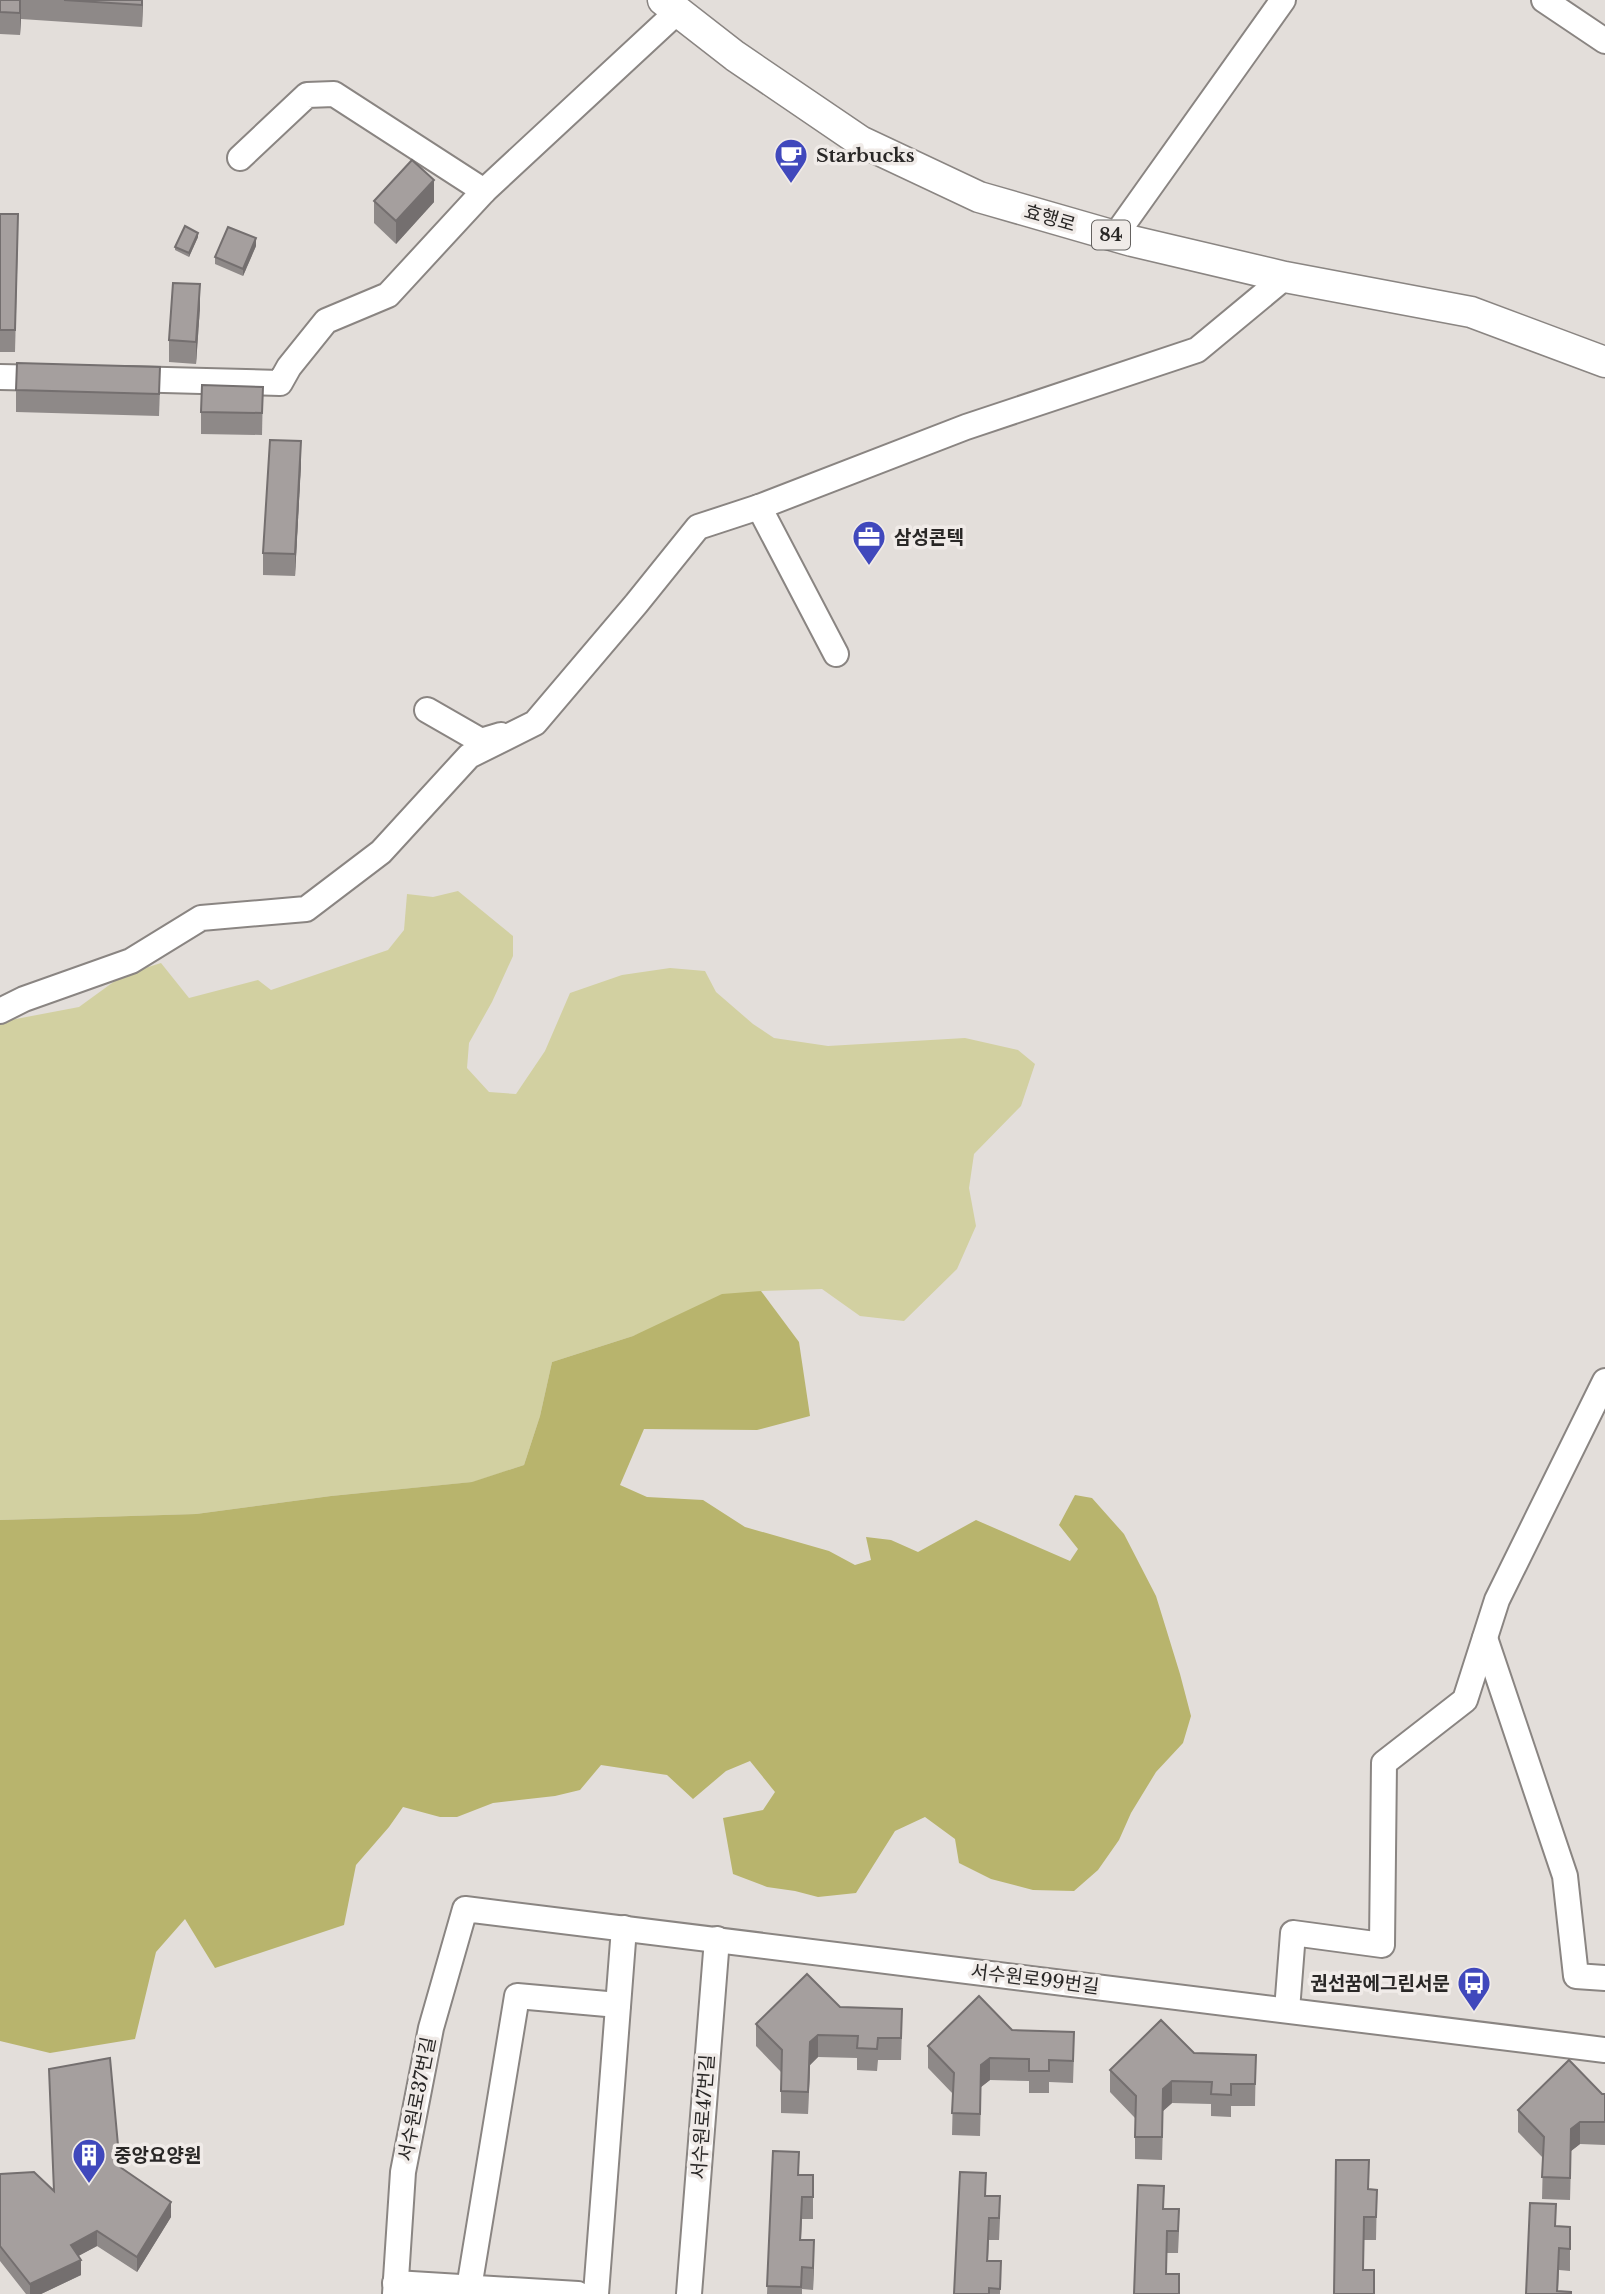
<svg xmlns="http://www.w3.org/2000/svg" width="1605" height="2294" viewBox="0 0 1605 2294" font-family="'Libre Baskerville','Noto Sans KR',serif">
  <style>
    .green { fill: #d2d0a1 }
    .forest { fill: #b8b46d }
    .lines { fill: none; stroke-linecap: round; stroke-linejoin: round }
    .minor-casing { stroke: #8a8582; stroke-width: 28 }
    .major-casing { stroke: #8a8582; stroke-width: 33 }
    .minor { stroke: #fff; stroke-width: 24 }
    .major { stroke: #fff; stroke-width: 30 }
    .wall { fill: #8e8988 }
    .shaded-wall { fill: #746f6f }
    .building { fill: #a59f9e; stroke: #746f6f; stroke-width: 2 }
    .labels { text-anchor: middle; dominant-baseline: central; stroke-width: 7; stroke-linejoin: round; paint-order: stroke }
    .shield { fill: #f0ebe8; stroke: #656260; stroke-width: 2 }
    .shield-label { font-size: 18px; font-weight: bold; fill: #292726 }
    .poi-label { font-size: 19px; font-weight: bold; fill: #292726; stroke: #f0ebe8; text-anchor: start }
    .street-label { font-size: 19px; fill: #292726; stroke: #f0ebe8 }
  </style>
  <rect width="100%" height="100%" fill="#e3deda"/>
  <polygon class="green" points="458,891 513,936 513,956 492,1002 469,1043 467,1068 489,1092 516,1094 545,1051 570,993 622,975 670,968 705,971 716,992 753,1024 774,1038 828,1046 965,1038 1018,1050 1035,1064 1021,1106 974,1154 969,1188 976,1226 957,1269 904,1321 860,1316 822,1289 761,1291 633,1336 552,1362 540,1416 524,1465 473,1482 331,1496 196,1514 0,1520 0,1022 79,1007 123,975 161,963 189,998 258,980 271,990 388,950 404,930 407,894 433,897"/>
  <polygon class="forest" points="761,1291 799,1342 810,1416 757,1430 644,1429 620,1485 647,1497 703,1500 745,1527 829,1551 855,1565 871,1560 866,1537 891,1540 918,1552 976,1520 1070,1561 1078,1549 1059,1525 1075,1495 1092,1498 1124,1534 1156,1596 1180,1674 1191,1716 1183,1743 1156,1772 1131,1813 1119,1840 1098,1870 1074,1891 1033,1890 991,1879 959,1863 955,1839 925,1817 895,1831 856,1893 818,1897 795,1891 767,1887 733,1874 723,1818 763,1810 775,1792 750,1761 726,1771 693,1799 667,1775 601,1765 580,1790 555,1796 493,1803 457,1817 440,1817 403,1807 389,1827 356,1865 344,1925 215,1968 185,1919 156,1952 135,2039 50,2053 0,2041 0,1520 196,1514 331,1496 472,1482 524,1465 540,1416 552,1362 633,1336 722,1294"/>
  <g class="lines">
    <defs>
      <g id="minor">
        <polyline points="1544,0 1605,41"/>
        <polyline points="240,158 307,95 334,94 484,191"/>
        <polyline points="1115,236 1283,0"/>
        <polyline points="0,377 48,378"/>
        <polyline points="127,379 280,383 289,367 326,321 388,295 484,191 677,12"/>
        <polyline points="759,507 836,654"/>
        <polyline points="427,710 481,741 501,735"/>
        <polyline points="0,1011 24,999 131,961 201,918 306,909 381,852 469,756 535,723 636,604 698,527 759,507 966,427 1197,350 1285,277"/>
        <polyline points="1485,1638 1565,1876 1576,1976 1605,1978"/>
        <polyline points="1287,2010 1293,1933 1382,1945 1384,1763 1465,1700 1497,1600 1605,1381"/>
        <polyline points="395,2283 578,2294"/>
        <polyline points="469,2288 517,1996 618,2005"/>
        <polyline points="395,2294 403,2172 431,2028 465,1909 1605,2050"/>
        <polyline points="596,2294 624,1928"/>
        <polyline points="689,2294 717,1939"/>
      </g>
      <polyline id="major" points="663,0 735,56 860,141 979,197 1132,241 1285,277 1471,312 1605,362"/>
    </defs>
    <use href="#minor" class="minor-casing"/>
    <use href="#major" class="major-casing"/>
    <use href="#minor" class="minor"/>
    <use href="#major" class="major"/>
  </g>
  <g class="wall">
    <polygon points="0,0 143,0 142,27 21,19 20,35 0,34"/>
    <polygon points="374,201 434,202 396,244 374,223"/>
    <polygon points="0,214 18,236 15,352 0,352"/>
    <polygon points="198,237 189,257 175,250 175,247"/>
    <polygon points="256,246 243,276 215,264 215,257"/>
    <polygon points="200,307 196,364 169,362 169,340"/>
    <polygon points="263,387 262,435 201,434 201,412"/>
    <polygon points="160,389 159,416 16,412 16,390"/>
    <polygon points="301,464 295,576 263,575 263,553"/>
    <polygon points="840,2007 902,2031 901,2060 878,2060 877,2071 857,2070 857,2058 818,2057 810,2065 808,2114 781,2113 781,2072 756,2046 756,2024"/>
    <polygon points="1012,2030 1074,2054 1073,2083 1049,2082 1049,2093 1029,2093 1029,2081 990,2080 981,2087 980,2136 952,2135 953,2094 928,2068 928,2046"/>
    <polygon points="1194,2053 1256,2055 1255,2106 1231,2106 1231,2117 1211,2116 1211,2104 1172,2103 1163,2111 1162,2160 1135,2159 1135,2118 1110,2092 1110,2070"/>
    <polygon points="49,2069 120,2167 171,2217 137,2272 97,2246 78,2256 81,2275 41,2294 26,2294 0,2261 0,2174 54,2190"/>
    <polygon points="1602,2094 1605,2094 1605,2145 1580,2144 1571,2151 1570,2200 1542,2199 1543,2158 1518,2132 1518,2110"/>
    <polygon points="773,2151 799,2175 813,2198 813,2219 802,2219 801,2240 814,2262 813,2290 802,2289 802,2294 767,2294"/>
    <polygon points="1369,2189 1377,2190 1376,2240 1364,2240 1334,2294"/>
    <polygon points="986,2196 1000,2218 999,2240 989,2240 988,2261 1001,2261 1000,2294 954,2294"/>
    <polygon points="1164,2209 1179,2232 1178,2253 1167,2253 1166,2274 1179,2294 1134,2294"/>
    <polygon points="1556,2226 1570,2249 1570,2271 1559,2270 1558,2291 1526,2294"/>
  </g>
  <g class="shaded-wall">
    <polygon points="21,0 21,19 20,35 20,13"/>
    <polygon points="142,0 143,0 142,27"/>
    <polygon points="434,180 434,202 396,244 396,221"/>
    <polygon points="198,233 198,237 189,257 189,253"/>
    <polygon points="256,238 256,246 243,276 243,269"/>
    <polygon points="200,284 200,307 196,364 196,342"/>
    <polygon points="301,441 301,464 295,576 295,554"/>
    <polygon points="818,2035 818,2057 810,2065 808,2114 810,2042"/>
    <polygon points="990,2058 990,2080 981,2087 980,2136 981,2065"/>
    <polygon points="1172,2081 1172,2103 1163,2111 1162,2160 1163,2089"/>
    <polygon points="1580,2122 1580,2144 1571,2151 1570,2200 1571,2129"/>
    <polygon points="171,2202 171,2217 137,2272 137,2257"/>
    <polygon points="97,2231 97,2246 71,2260 71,2245"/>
    <polygon points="814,2240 814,2262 813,2290 813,2268"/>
    <polygon points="81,2260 81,2275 41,2294 30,2294 30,2284"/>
  </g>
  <g class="building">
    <polygon points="0,0 20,0 20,13 0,12"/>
    <polygon points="64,0 142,0 142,5"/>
    <polygon points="412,160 434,180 396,221 374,201"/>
    <polygon points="0,214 18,214 15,330 0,330"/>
    <polygon points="185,226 198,233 189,253 175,247"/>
    <polygon points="228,227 256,238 243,269 215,257"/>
    <polygon points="173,283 200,284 196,342 169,340"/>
    <polygon points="17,363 160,367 159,394 16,390"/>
    <polygon points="202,385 263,387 262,413 201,412"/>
    <polygon points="270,440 301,441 295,554 263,553"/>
    <polygon points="807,1974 840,2007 902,2009 901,2038 878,2038 877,2049 857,2048 858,2036 818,2035 810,2042 808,2092 781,2091 782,2050 756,2024"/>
    <polygon points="979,1996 1012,2030 1074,2032 1073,2061 1049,2060 1049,2071 1029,2071 1029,2059 990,2058 981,2065 980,2114 952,2113 954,2073 928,2046"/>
    <polygon points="1161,2020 1194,2053 1256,2055 1255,2084 1231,2084 1231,2095 1211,2094 1212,2082 1172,2081 1163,2089 1162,2137 1135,2137 1136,2096 1110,2070"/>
    <polygon points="110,2058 120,2167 171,2202 137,2257 97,2231 71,2245 81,2260 30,2284 0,2246 0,2174 34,2172 54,2191 49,2069"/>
    <polygon points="1569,2060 1602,2094 1605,2094 1605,2122 1580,2122 1571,2129 1570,2178 1542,2177 1544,2137 1518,2110"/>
    <polygon points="773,2151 799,2152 798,2175 813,2175 813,2197 802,2197 800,2240 814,2240 813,2268 802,2267 801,2287 767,2286"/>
    <polygon points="1336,2160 1369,2160 1368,2189 1377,2190 1376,2217 1364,2217 1363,2270 1374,2270 1374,2294 1334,2294"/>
    <polygon points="960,2172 986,2173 985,2196 1000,2196 999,2218 989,2218 987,2261 1001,2261 1000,2289 989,2288 989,2294 954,2294"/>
    <polygon points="1138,2185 1164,2186 1163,2209 1179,2209 1178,2231 1167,2231 1166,2274 1179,2274 1179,2294 1134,2294"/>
    <polygon points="1530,2203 1556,2204 1555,2226 1570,2227 1570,2249 1559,2248 1557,2291 1571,2292 1571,2294 1526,2294"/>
  </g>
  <defs>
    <symbol id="cafe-pin" viewBox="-11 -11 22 30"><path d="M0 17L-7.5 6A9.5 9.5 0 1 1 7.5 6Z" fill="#4048bc" stroke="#f0ebe8"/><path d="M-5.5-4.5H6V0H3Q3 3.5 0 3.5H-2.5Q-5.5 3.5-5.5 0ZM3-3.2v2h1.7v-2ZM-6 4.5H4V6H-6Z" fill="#fff"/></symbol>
    <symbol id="office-pin" viewBox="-11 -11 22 30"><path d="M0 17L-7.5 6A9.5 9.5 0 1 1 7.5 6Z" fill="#4048bc" stroke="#f0ebe8"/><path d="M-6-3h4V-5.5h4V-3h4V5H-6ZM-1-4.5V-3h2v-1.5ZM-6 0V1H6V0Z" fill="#fff"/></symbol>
    <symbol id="bus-pin" viewBox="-11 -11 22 30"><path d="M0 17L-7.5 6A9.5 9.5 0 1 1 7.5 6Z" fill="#4048bc" stroke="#f0ebe8"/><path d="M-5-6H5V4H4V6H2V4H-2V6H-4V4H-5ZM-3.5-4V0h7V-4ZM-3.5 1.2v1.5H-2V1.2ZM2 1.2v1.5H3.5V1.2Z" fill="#fff"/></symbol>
    <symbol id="building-pin" viewBox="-11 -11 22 30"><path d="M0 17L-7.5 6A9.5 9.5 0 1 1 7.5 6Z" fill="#4048bc" stroke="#f0ebe8"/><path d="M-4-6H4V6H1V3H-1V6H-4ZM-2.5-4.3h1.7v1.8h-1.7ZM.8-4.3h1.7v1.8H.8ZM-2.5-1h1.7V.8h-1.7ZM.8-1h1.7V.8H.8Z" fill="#fff"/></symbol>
  </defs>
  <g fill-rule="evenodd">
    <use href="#cafe-pin" x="772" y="136" width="38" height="52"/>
    <use href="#office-pin" x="850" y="518" width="38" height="52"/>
    <use href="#bus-pin" x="1455" y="1964" width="38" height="52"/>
    <use href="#building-pin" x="70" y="2136" width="38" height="52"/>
  </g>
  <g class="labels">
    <rect class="shield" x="1092" y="220.5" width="38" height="29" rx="5"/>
    <g class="shield-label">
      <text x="1111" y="235">84</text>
    </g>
    <g class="poi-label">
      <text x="816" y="155">Starbucks</text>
      <text x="894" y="537">삼성콘텍</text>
      <text x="1450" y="1983" text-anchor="end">권선꿈에그린서문</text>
      <text x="114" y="2155">중앙요양원</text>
    </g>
    <g class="street-label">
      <text transform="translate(1050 218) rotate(16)">효행로</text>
      <text transform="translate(1035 1979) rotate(7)">서수원로99번길</text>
      <text transform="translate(417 2099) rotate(-79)">서수원로37번길</text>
      <text transform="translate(703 2117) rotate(-86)">서수원로47번길</text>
    </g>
  </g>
</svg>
